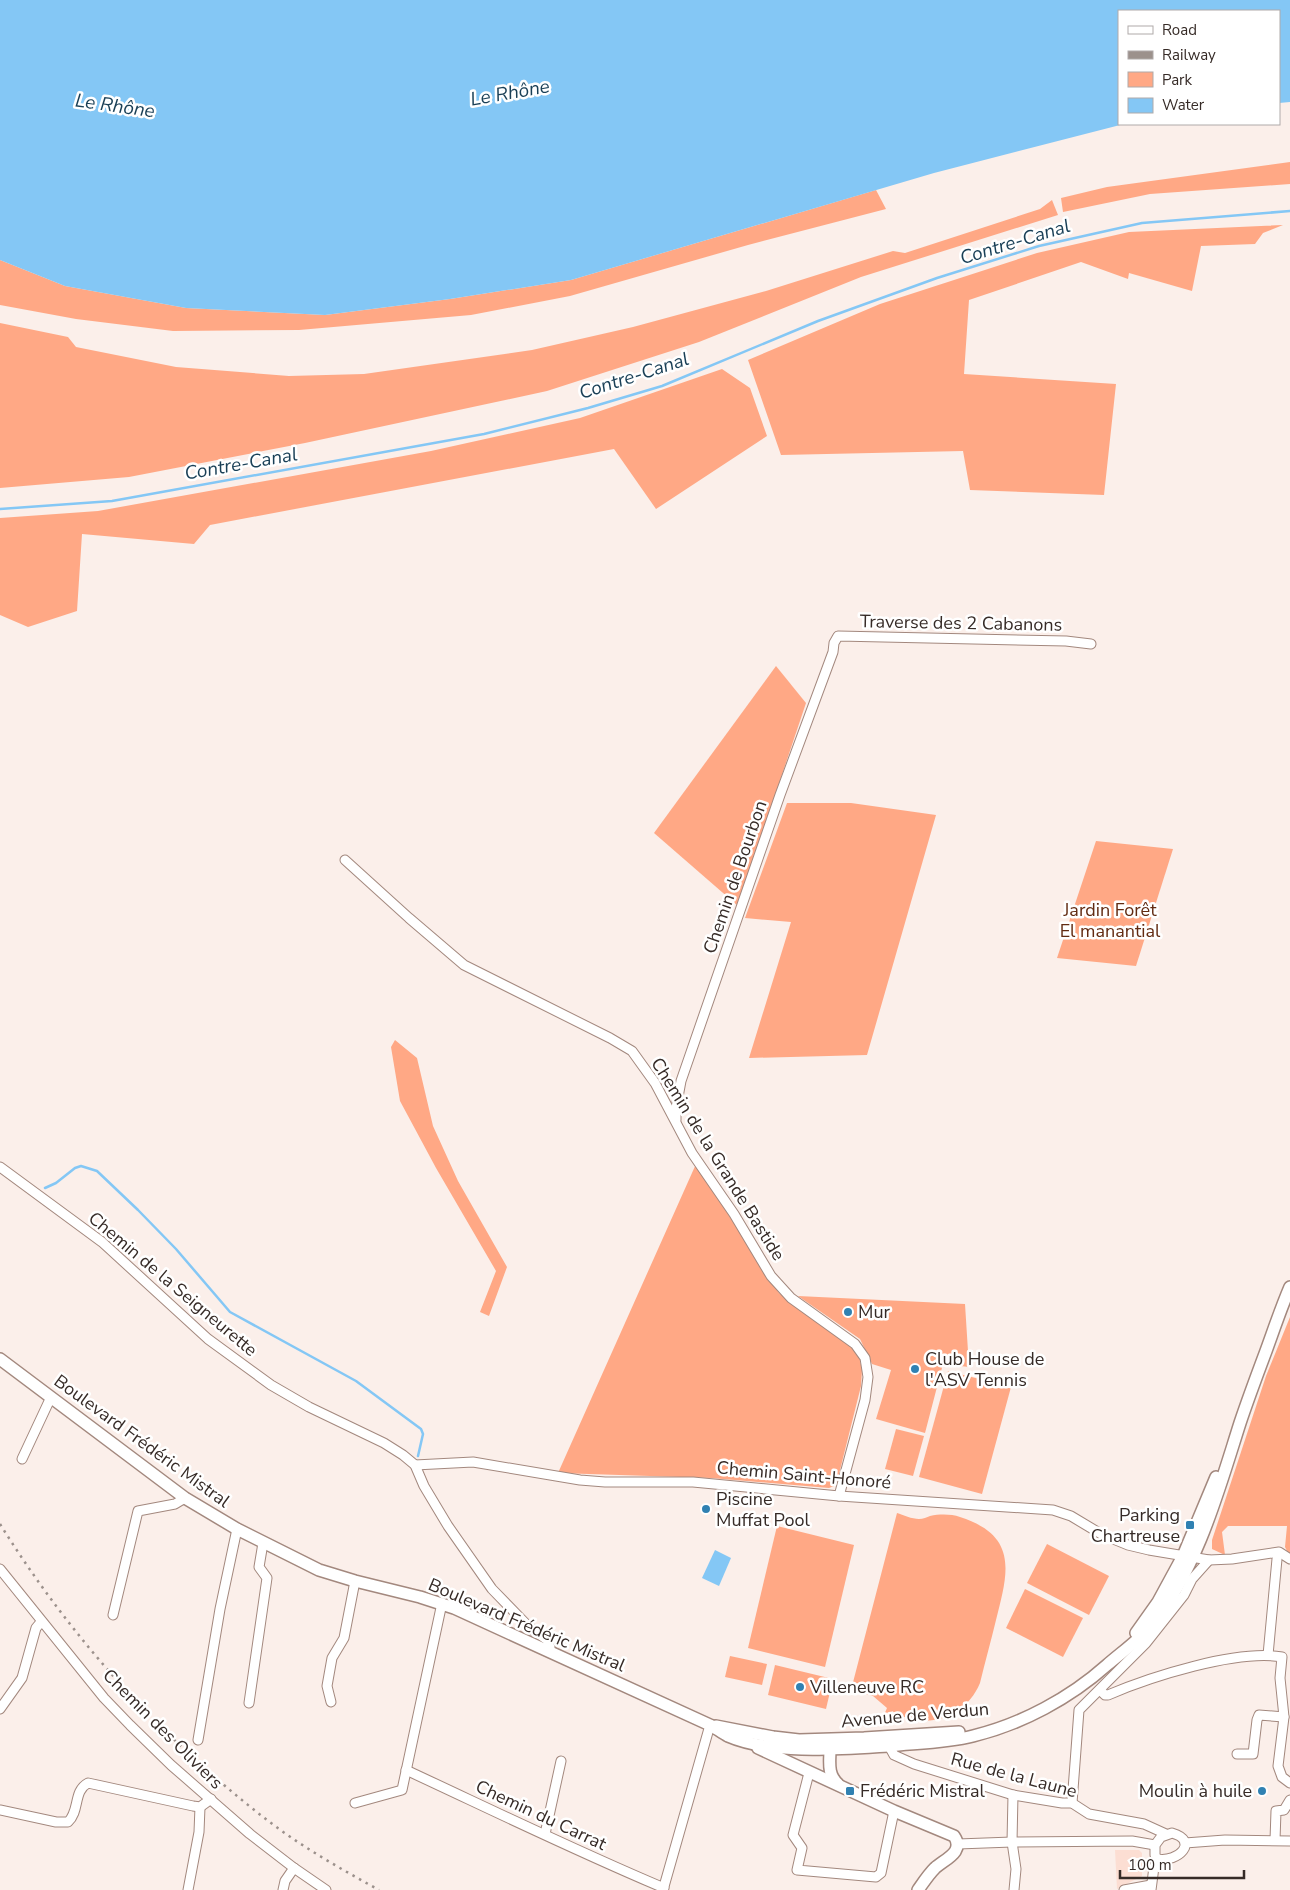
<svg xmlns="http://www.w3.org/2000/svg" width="1290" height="1890" viewBox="0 0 1290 1890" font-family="'Nunito Sans',sans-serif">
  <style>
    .built { fill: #fcded3 }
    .green { fill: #ffa885 }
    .water { fill: #84c7f5 }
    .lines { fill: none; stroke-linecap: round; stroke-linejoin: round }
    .stream { stroke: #84c7f5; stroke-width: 2.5 }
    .street-casing { stroke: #a3887e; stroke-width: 11 }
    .secondary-casing { stroke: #a3887e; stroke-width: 14 }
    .street { stroke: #fff; stroke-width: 9 }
    .secondary { stroke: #fff; stroke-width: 11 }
    .rail { stroke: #9c918c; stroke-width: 2.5; stroke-dasharray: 2.5 5; stroke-linecap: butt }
    .poi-dot { fill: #3081b2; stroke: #fff; stroke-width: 2 }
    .labels { text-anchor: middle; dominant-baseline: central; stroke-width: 5; stroke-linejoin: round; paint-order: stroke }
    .street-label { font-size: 18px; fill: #362b27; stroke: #fff }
    .park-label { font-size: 18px; fill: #622b12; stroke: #fff }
    .poi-label { font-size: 18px; fill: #362b27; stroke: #fff; text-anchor: start }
    .water-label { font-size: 19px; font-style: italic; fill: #193f56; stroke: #fff }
  </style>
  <rect width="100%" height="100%" fill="#fbefea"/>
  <polygon class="built" points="1115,1850 1139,1850 1142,1853 1142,1876 1117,1889"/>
  <g class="green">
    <polygon points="1290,162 1290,184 1150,194 1063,212 1061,198 1107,187"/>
    <polygon points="876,190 886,209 748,245 570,296 471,315 299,330 173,331 76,319 0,305 0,260 65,286 186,308 325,315 450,299 571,280"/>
    <polygon points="1052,200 1058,215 861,277 699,342 547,391 305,443 129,477 0,488 0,323 68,337 76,347 176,367 289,376 364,374 532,350 633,327 766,291 893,251 905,253 1040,209"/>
    <polygon points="1283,225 1263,233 1255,244 1201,246 1192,291 1129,273 1128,279 1081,262 969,300 964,374 1116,384 1104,495 970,490 963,451 781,455 748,360 880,304 1037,253 1129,232"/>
    <polygon points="722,369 750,388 767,436 656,509 614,449 210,525 194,544 82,534 77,611 28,627 0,615 0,518 98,511 431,451 580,418"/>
    <polygon points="776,666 806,703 738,906 654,833"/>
    <polygon points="787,803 851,803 936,815 867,1055 749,1058 791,922 745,918"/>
    <polygon points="1096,841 1173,849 1136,966 1057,958"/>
    <polygon points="395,1040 417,1058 433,1126 458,1181 507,1267 489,1316 480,1312 496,1271 436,1168 400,1101 391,1047"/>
    <polygon points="696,1164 779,1293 843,1337 854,1347 860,1360 862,1370 861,1386 838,1478 834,1486 829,1488 711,1478 558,1473"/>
    <polygon points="798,1296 965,1304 969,1367 943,1364 925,1433 876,1419 891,1370 872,1364 860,1339"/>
    <polygon points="1290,1317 1290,1557 1285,1547 1287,1526 1228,1526 1222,1532 1225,1555 1212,1549 1212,1540 1266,1376"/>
    <polygon points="948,1371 1011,1387 982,1494 919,1477"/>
    <polygon points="896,1429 924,1436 913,1476 885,1469"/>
    <path d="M897 1513C903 1515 912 1519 919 1519 923 1519 927 1517 930 1516 940 1514 951 1514 960 1517 1019 1536 1008 1573 996 1620 991 1641 985 1662 980 1683 965 1719 925 1731 892 1711L887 1719 883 1717 887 1708 873 1696 851 1690Z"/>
    <polygon points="777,1526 854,1545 825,1667 748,1648"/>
    <polygon points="1047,1544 1109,1576 1089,1615 1027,1583"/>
    <polygon points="1025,1589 1083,1618 1063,1657 1006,1628"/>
    <polygon points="730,1656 767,1664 762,1685 725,1677"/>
    <polygon points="775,1665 833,1679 826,1709 768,1695"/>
  </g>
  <g class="water">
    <polygon points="0,0 1290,0 1290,102 1279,103 1279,11 1119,11 1119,124 1124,124 934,173 571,280 450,299 325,315 186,308 65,286 0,260"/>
    <polygon points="715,1550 731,1558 719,1586 702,1578"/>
  </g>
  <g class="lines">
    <g class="stream">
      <polyline points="0,509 112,501 484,434 588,408 662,386 818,321 937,278 1039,246 1142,223 1290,211"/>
      <polyline points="45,1188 56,1183 75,1168 81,1166 97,1171 138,1210 176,1249 230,1312 356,1381 421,1429 423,1434 418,1456"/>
    </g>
    <defs>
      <g id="street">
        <polyline points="345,860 409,918 464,965 610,1038 632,1051 655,1083 692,1153 734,1214 771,1276 791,1298 855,1344 865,1358 868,1377 865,1400 839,1496"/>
        <polyline points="676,1120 676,1108 681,1081 780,795 833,652 834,643 838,636 1066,641 1091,644"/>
        <polyline points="0,1167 102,1242 208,1339 271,1385 309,1407 384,1443 403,1455 415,1465 424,1486 448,1526 492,1589 528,1626 547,1640 550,1647 549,1650"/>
        <polyline points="22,1459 51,1397"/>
        <polyline points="415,1465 473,1462 580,1480 605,1482 693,1482 839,1496 1053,1510 1071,1516 1101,1534 1128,1545 1149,1550 1209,1560 1232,1559 1279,1552 1290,1559"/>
        <polyline points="0,1569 104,1698 130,1725 171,1765 250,1834 294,1868 326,1890"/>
        <polyline points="113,1615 138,1511 175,1504 185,1498"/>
        <polyline points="1268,1655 1277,1559"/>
        <path d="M1100 1690 1105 1695H1108C1150 1677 1237 1649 1282 1657L1280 1678 1284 1717 1278 1766 1282 1777 1290 1783"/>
        <polyline points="331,1702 327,1686 332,1658 344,1638 355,1581"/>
        <polyline points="249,1703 267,1578 259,1567 263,1543"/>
        <polyline points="0,1709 22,1678 36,1628 41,1622"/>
        <polyline points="198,1740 220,1609 237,1529"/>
        <polyline points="889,1746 894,1755 914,1764 1013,1795 1062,1803 1072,1803 1089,1814 1144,1824 1166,1834"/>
        <polyline points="1237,1754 1253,1754 1257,1720 1259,1715 1284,1717"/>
        <path d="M406 1770C492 1810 576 1851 664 1888"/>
        <polyline points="809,1773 793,1835 802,1848 797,1870 876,1877 881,1873 894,1811"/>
        <polyline points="1013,1795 1012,1842 1016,1869 1014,1890"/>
        <polyline points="355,1803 402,1790 442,1603"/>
        <polyline points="1072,1803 1079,1710 1146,1643 1184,1595 1192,1579 1209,1560"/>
        <path d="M0 1810 56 1822H68C80 1811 73 1791 88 1783L193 1806 200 1807 211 1799"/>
        <path d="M1172 1833C1200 1841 1178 1863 1157 1859L1155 1855V1845L1161 1837Z"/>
        <polyline points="545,1834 561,1761"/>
        <polyline points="1275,1840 1276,1811 1284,1810 1290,1800"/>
        <polyline points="1185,1843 1225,1840 1290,1841"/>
        <polyline points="958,1844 1012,1842 1132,1841 1155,1845"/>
        <polyline points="188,1890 199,1832 200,1807"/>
        <polyline points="283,1890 285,1881 294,1868"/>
        <polyline points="663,1890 710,1725"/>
        <polyline points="1124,1890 1151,1885"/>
        <polyline points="1151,1890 1154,1867 1157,1859"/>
      </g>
      <g id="secondary">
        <path d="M0 1359 185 1498 237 1529 319 1570 355 1581 420 1597 454 1608 710 1725C716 1728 722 1733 728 1736 772 1755 841 1749 888 1746 917 1743 945 1743 973 1736 1022 1724 1070 1698 1107 1665 1122 1652 1139 1640 1152 1625 1198 1567 1218 1492 1240 1423 1248 1399 1257 1375 1266 1351 1274 1329 1281 1308 1290 1287"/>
        <polyline points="1136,1633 1158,1602 1183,1556 1216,1477"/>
        <polyline points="716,1726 773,1737 799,1740 864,1738 959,1732"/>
        <path d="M827 1744 830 1749C830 1762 827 1774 838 1784"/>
        <path d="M758 1748 894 1811 954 1836C965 1852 945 1859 935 1868 928 1875 923 1883 918 1890"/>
      </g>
    </defs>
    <use href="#street" class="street-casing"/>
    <use href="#secondary" class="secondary-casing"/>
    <use href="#street" class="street"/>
    <use href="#secondary" class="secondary"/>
    <path class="rail" d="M0 1524C71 1638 161 1738 267 1820 302 1847 341 1869 379 1890"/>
  </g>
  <g class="poi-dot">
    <circle cx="848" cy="1312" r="5"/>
    <circle cx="915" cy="1369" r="5"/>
    <circle cx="706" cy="1509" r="5"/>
    <rect x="1185" y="1520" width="10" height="10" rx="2.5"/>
    <circle cx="800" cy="1687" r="5"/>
    <rect x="845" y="1786" width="10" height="10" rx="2.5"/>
    <circle cx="1262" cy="1791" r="5"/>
  </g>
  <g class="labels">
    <g class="street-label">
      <text transform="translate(961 623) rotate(1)">Traverse des 2 Cabanons</text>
      <text transform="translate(735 877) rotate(-71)">Chemin de Bourbon</text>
      <text transform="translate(718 1159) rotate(58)">Chemin de la Grande Bastide</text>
      <text transform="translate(173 1284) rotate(40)">Chemin de la Seigneurette</text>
      <text transform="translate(142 1441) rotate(36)">Boulevard Frédéric Mistral</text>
      <text transform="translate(804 1475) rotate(5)">Chemin Saint-Honoré</text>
      <text transform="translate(527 1625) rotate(23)">Boulevard Frédéric Mistral</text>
      <text transform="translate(915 1715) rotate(-5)">Avenue de Verdun</text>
      <text transform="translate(163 1729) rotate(45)">Chemin des Oliviers</text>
      <text transform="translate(1014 1775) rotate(15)">Rue de la Laune</text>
      <text transform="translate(541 1815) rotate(25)">Chemin du Carrat</text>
    </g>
    <g class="park-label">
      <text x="1110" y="910">Jardin Forêt<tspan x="1110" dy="21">El manantial</tspan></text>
    </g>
    <g class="poi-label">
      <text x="858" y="1312">Mur</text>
      <text x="925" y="1359">Club House de<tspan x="925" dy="21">l'ASV Tennis</tspan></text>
      <text x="716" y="1499">Piscine<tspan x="716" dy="21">Muffat Pool</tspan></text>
      <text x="1180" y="1515" text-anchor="end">Parking<tspan x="1180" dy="21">Chartreuse</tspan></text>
      <text x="810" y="1687">Villeneuve RC</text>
      <text x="860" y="1791">Frédéric Mistral</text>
      <text x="1252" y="1791" text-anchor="end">Moulin à huile</text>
    </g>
    <g class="water-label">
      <text transform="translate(510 93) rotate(-10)">Le Rhône</text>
      <text transform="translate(115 106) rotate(8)">Le Rhône</text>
      <text transform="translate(1015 242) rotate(-17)">Contre-Canal</text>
      <text transform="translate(634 376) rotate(-18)">Contre-Canal</text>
      <text transform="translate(241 464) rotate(-10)">Contre-Canal</text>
    </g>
  </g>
  <rect x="1118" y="10" width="162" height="115" fill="#ffffff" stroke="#afaaa9"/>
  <rect x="1128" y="26" width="25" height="8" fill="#ffffff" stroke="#afaaa9"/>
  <text x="1162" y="35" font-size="15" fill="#362b27">Road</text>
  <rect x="1128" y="51" width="25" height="8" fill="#9c918c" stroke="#afaaa9"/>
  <text x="1162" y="60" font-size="15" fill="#362b27">Railway</text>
  <rect x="1128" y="72" width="25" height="15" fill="#ffa885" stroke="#afaaa9"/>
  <text x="1162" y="85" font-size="15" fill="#362b27">Park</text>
  <rect x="1128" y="98" width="25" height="15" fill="#84c7f5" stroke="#afaaa9"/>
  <text x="1162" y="110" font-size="15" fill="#362b27">Water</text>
  <path d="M1120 1870v8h124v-8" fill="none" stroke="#362b27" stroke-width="2.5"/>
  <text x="1128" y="1870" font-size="15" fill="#362b27" stroke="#ffffff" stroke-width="4" paint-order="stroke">100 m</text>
</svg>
